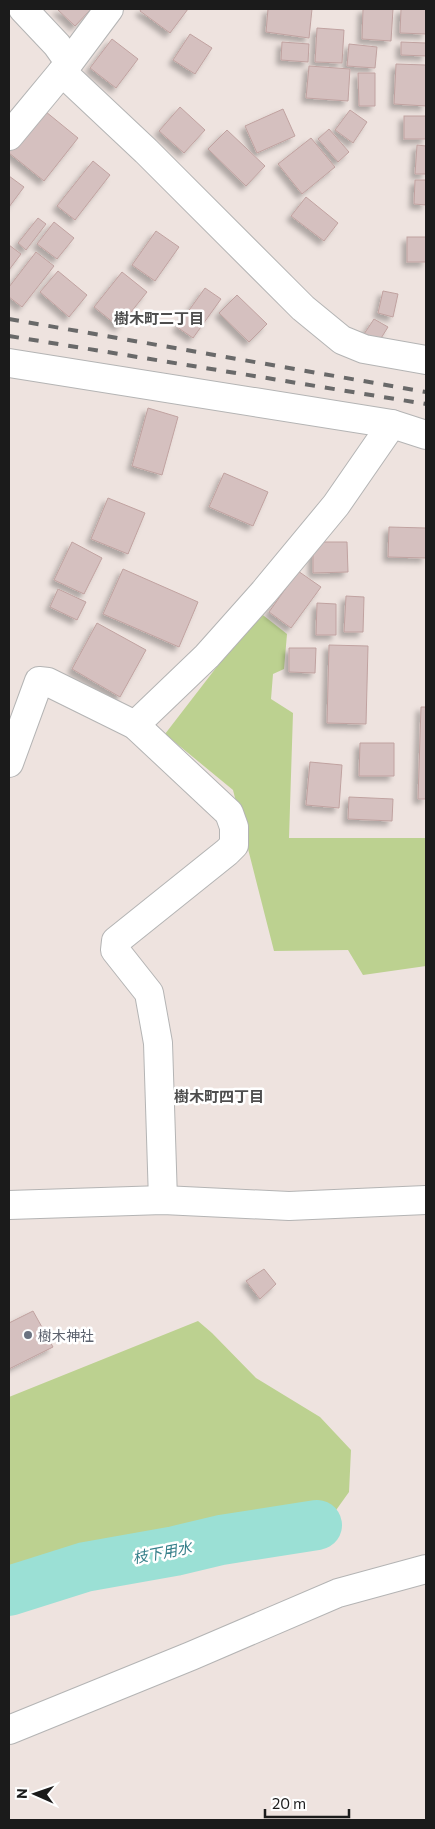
<svg xmlns="http://www.w3.org/2000/svg" width="435" height="1829" viewBox="0 0 435 1829" font-family="Commissioner,'Noto Sans JP',sans-serif">
  <style>
    .forest { fill: #bcd190 }
    .lines { fill: none; stroke-linecap: round; stroke-linejoin: round }
    .river { stroke: #9be0d5; stroke-width: 50 }
    .building { fill: #d5c0bf; stroke: #c0a2a0; filter: url(#shadow) }
    .minor-casing { stroke: #b4b4b4; stroke-width: 30 }
    .minor { stroke: #fff; stroke-width: 28 }
    .rail { stroke: #696969; stroke-width: 4; stroke-dasharray: 10 10; stroke-linecap: butt }
    .worship-dot { fill: #6b7280; stroke: #fff; stroke-width: 2 }
    .labels { text-anchor: middle; dominant-baseline: central; stroke-width: 5; stroke-linejoin: round; paint-order: stroke }
    .worship-label { font-size: 14px; fill: #5b616d; stroke: #fff; text-anchor: start }
    .neighbourhood-label { font-size: 15px; font-weight: bold; fill: #4e4e4e; stroke: #fff }
    .water-label { font-size: 15px; font-style: italic; fill: #357f89; stroke: #fff }
  </style>
  <defs>
    <filter id="shadow"><feDropShadow dx="-4.5" dy="4.5" stdDeviation="2.5" flood-color="#0004"/></filter>
  </defs>
  <rect width="100%" height="100%" fill="#eee3df"/>
  <g class="forest">
    <polygon points="259,612 287,634 284,669 273,674 271,699 293,713 289,838 426,838 426,966 363,975 348,950 274,951 233,790 165,734"/>
    <polygon points="198,1321 212,1333 256,1378 320,1417 351,1450 349,1492 334,1513 303,1538 211,1553 90,1577 9,1604 9,1397"/>
  </g>
  <g class="lines">
    <polyline class="river" points="9,1591 85,1567 175,1551 221,1540 317,1525"/>
  </g>
  <g class="building">
    <polygon points="57,9 91,9 75,26"/>
    <polygon points="141,9 188,9 170,33 140,11"/>
    <polygon points="268,9 312,9 309,38 266,32"/>
    <polygon points="363,9 393,9 391,41 362,39"/>
    <polygon points="401,9 426,9 426,34 400,33"/>
    <polygon points="317,28 344,30 342,63 315,62"/>
    <polygon points="190,34 212,48 195,74 173,60"/>
    <polygon points="112,39 138,59 116,88 90,68"/>
    <polygon points="282,42 309,44 308,62 281,60"/>
    <polygon points="401,42 426,43 426,56 401,55"/>
    <polygon points="349,44 377,47 375,68 347,66"/>
    <polygon points="396,64 426,65 426,106 394,104"/>
    <polygon points="309,66 350,69 348,101 306,98"/>
    <polygon points="358,73 375,73 375,106 359,106"/>
    <polygon points="40,107 78,138 44,181 9,153 9,146"/>
    <polygon points="180,107 205,130 184,153 159,131"/>
    <polygon points="283,109 295,136 257,153 245,126"/>
    <polygon points="350,110 367,122 353,143 335,130"/>
    <rect x="404" y="116" width="22" height="23"/>
    <polygon points="329,129 349,152 338,162 318,139"/>
    <polygon points="227,130 265,166 246,186 208,149"/>
    <polygon points="311,138 335,167 302,194 278,164"/>
    <polygon points="417,145 426,146 426,174 415,174"/>
    <polygon points="93,161 110,175 75,220 57,206"/>
    <polygon points="9,176 24,187 9,207"/>
    <polygon points="415,180 426,180 426,205 414,204"/>
    <polygon points="306,197 338,223 324,241 291,216"/>
    <polygon points="38,218 46,224 26,250 18,243"/>
    <polygon points="54,222 74,238 57,259 37,244"/>
    <polygon points="156,231 179,247 155,281 132,265"/>
    <rect x="407" y="237" width="19" height="25"/>
    <polygon points="9,245 21,254 9,270"/>
    <polygon points="36,252 54,266 22,307 9,297 9,287"/>
    <polygon points="58,271 87,295 69,317 40,292"/>
    <polygon points="122,272 147,292 119,327 94,307"/>
    <polygon points="205,288 221,299 193,338 177,327"/>
    <polygon points="383,291 398,294 393,317 378,313"/>
    <polygon points="237,295 267,324 249,342 219,313"/>
    <polygon points="374,319 388,327 378,343 364,334"/>
    <polygon points="148,408 178,417 162,475 132,466"/>
    <polygon points="224,473 268,492 253,526 209,507"/>
    <polygon points="108,498 145,513 128,554 91,539"/>
    <polygon points="389,527 426,528 426,558 388,557"/>
    <polygon points="72,542 102,558 84,594 54,580"/>
    <polygon points="313,542 347,542 348,572 313,573"/>
    <polygon points="123,569 198,602 179,647 103,614"/>
    <polygon points="298,571 321,587 291,628 269,612"/>
    <polygon points="58,589 86,602 77,620 50,607"/>
    <polygon points="346,596 364,597 363,632 344,632"/>
    <polygon points="317,603 336,604 336,635 316,635"/>
    <polygon points="97,623 146,650 120,697 72,669"/>
    <polygon points="329,645 368,646 366,724 327,723"/>
    <polygon points="289,648 316,648 315,673 289,672"/>
    <polygon points="421,707 426,707 426,799 418,799"/>
    <polygon points="360,743 394,743 394,776 359,776"/>
    <polygon points="310,762 342,765 339,808 306,805"/>
    <polygon points="349,797 393,799 392,821 348,819"/>
    <polygon points="264,1269 276,1284 260,1299 246,1281"/>
    <polygon points="33,1311 53,1347 9,1369 9,1323"/>
  </g>
  <g class="lines">
    <defs>
      <g id="minor">
        <polyline points="23,9 57,45 69,62"/>
        <polyline points="62,72 146,151 303,308 342,340 364,349 426,360"/>
        <polyline points="9,136 62,72 109,9"/>
        <polyline points="9,363 392,424 426,435"/>
        <polyline points="135,725 207,656 264,592 336,505 392,424"/>
        <polyline points="9,763 39,681 48,682 135,725 229,813 234,827 234,845 227,852 116,941 115,950 149,993 158,1043 163,1200"/>
        <polyline points="9,1205 163,1200 289,1206 426,1200"/>
        <polyline points="9,1730 191,1656 338,1593 426,1569"/>
      </g>
    </defs>
    <use href="#minor" class="minor-casing"/>
    <use href="#minor" class="minor"/>
    <g class="rail">
      <polyline points="9,319 426,392"/>
      <polyline points="9,336 426,404"/>
    </g>
  </g>
  <circle class="worship-dot" cx="28" cy="1335" r="5"/>
  <g class="labels">
    <g class="worship-label">
      <text x="38" y="1335">樹木神社</text>
    </g>
    <g class="neighbourhood-label">
      <text x="159" y="318">樹木町二丁目</text>
      <text x="219" y="1096">樹木町四丁目</text>
    </g>
    <g class="water-label">
      <text transform="translate(162 1552) rotate(-11)">枝下用水</text>
    </g>
  </g>
  <rect width="435" height="1829" fill="none" stroke="#1b1b1b" stroke-width="20"/>
  <g transform="translate(35 1794) rotate(272)" stroke="#ffffff" stroke-width="4" paint-order="stroke">
  <path d="M0-4L9 19L0 12L-9 19Z" fill="#1b1b1b"/>
  <text y="-8" font-size="14" font-weight="bold" text-anchor="middle" fill="#1b1b1b">N</text>
  </g>
  <path d="M265 1809v8h84v-8" fill="none" stroke="#1b1b1b" stroke-width="2.5"/>
  <text x="272" y="1809" font-size="15" fill="#1b1b1b" stroke="#ffffff" stroke-width="4" paint-order="stroke">20 m</text>
</svg>
